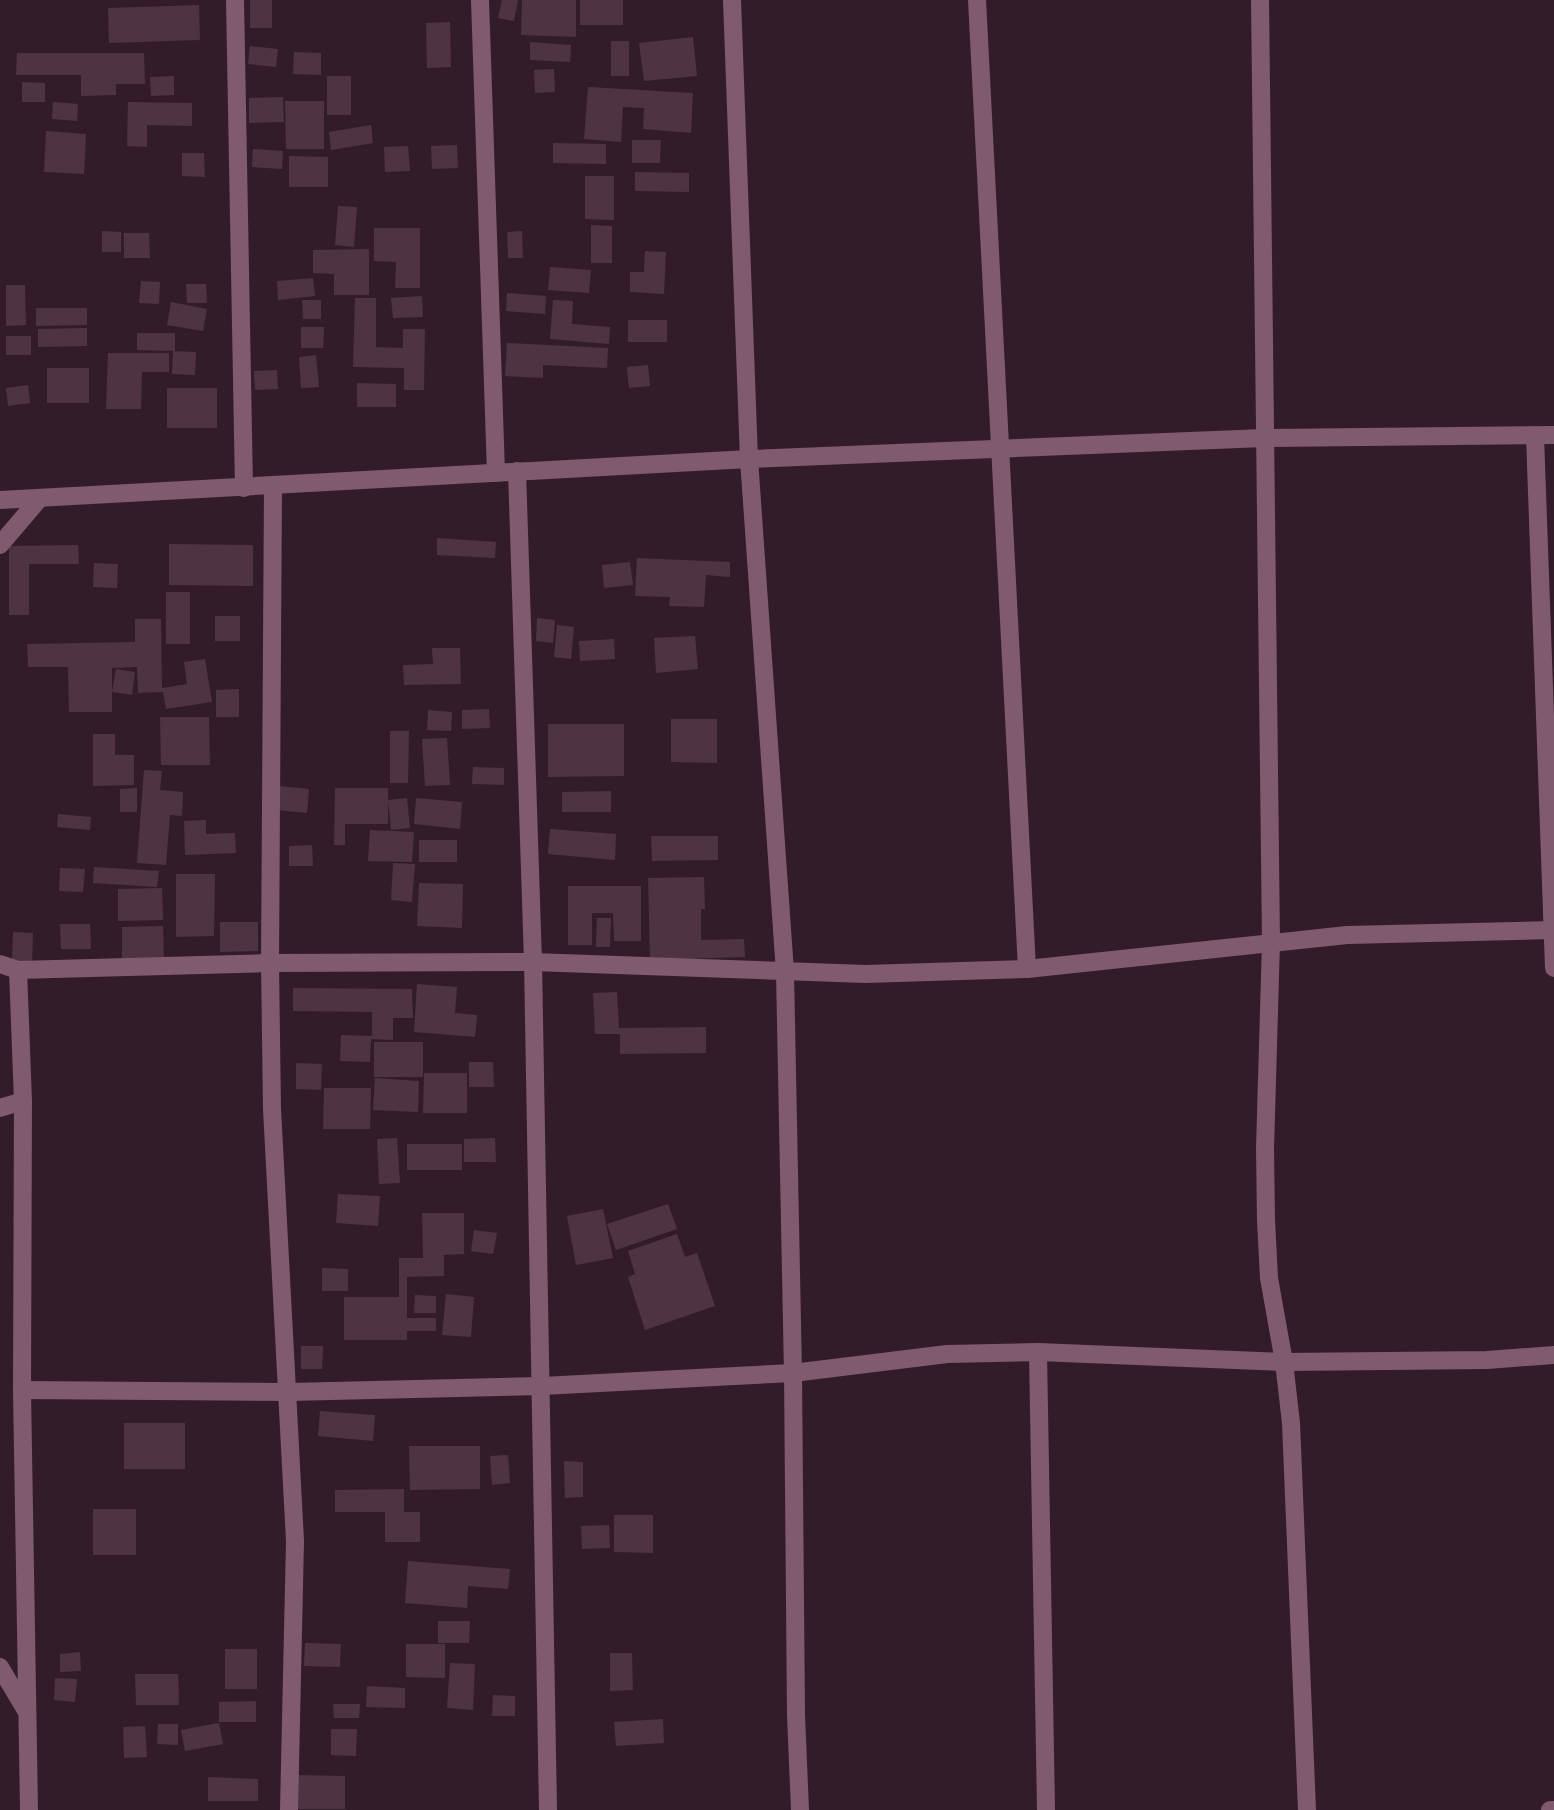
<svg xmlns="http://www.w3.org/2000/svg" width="1554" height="1810" viewBox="0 0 1554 1810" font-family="Poppins,sans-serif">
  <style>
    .building { fill: #4e3442 }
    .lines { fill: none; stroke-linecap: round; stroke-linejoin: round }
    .minor { stroke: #805a6e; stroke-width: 18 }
  </style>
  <rect width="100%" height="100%" fill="#331c29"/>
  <g class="building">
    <rect x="250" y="0" width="22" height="28"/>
    <polygon points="502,0 518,0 514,21 498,18"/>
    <polygon points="522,0 576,0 576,37 521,35"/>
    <rect x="580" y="0" width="43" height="25"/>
    <polygon points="199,5 200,40 109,43 108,8"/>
    <polygon points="450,22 451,67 427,68 426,23"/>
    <polygon points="693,37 697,76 644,81 639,43"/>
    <rect x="611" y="41" width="18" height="35"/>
    <polygon points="530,42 571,45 570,62 530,60"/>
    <polygon points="250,46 278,49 276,67 248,64"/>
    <polygon points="294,52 321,53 321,75 293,74"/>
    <polygon points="17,53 144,53 145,84 116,84 116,95 81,96 81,75 16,75"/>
    <polygon points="554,69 555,92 535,93 534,70"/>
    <polygon points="174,76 174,95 151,96 150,77"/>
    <rect x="327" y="76" width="24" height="39"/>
    <polygon points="22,82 45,83 45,102 22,102"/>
    <polygon points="588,87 693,93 691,133 643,129 644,108 623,107 621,142 584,139"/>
    <polygon points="283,97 284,122 249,123 249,98"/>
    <polygon points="285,101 324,101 324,149 286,149"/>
    <polygon points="53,102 78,104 77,121 52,119"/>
    <polygon points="128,102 192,103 192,126 147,125 147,147 127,146"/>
    <polygon points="371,125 373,143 331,150 329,132"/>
    <polygon points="46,131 86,134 84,174 44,172"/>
    <polygon points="632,140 661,140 660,163 632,163"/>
    <polygon points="553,143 606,144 606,164 553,163"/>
    <polygon points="457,145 458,168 432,169 431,146"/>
    <polygon points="408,146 410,171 385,172 384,147"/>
    <polygon points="253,149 283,151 282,169 252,167"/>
    <polygon points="182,153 204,153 205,177 182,176"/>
    <polygon points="289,156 328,157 328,187 289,187"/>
    <polygon points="635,172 689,173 689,192 635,191"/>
    <polygon points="585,176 614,176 614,220 585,219"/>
    <polygon points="338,206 357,207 354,247 335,245"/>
    <polygon points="591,225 612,226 612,263 591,263"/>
    <polygon points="374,228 420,228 420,288 395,288 396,262 374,261"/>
    <polygon points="102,231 121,232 121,252 102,252"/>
    <polygon points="522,231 523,258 508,258 507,232"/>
    <polygon points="124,233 149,233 150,258 124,258"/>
    <polygon points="369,249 369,295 334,295 334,274 313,273 313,250"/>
    <polygon points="645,251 666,252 664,294 630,292 630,272 644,272"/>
    <polygon points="550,267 591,270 589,293 548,290"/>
    <polygon points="313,278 315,296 278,300 277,281"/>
    <polygon points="141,281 160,282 159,304 139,303"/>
    <polygon points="186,284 206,284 207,303 187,303"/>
    <polygon points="6,285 25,285 26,325 6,326"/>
    <polygon points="507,293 546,296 545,314 506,311"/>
    <polygon points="422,296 423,317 393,318 391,298"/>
    <polygon points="355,298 376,298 376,347 403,348 403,329 425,329 424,390 404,390 404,368 353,367"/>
    <polygon points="302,300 321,300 321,319 303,319"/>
    <polygon points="553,300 573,301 572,324 610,327 609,344 550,339"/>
    <polygon points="171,302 207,309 203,331 167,325"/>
    <polygon points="36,308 87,308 87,325 36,326"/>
    <rect x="628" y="320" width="39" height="22"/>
    <polygon points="301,327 324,327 323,348 301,348"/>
    <polygon points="87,328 87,346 38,347 38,329"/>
    <polygon points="137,333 175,333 175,351 137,350"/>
    <rect x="6" y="336" width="25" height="19"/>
    <polygon points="507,343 608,348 607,368 543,365 543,378 505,376"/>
    <polygon points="173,351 196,352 195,375 172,374"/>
    <polygon points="108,353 169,353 169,372 142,372 141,409 106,409"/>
    <polygon points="316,355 319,387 301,388 299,357"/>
    <polygon points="648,365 650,386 629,388 627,367"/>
    <rect x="47" y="368" width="42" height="35"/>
    <polygon points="277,370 278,389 255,390 254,371"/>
    <polygon points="357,383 396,384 396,407 357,407"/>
    <polygon points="28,385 30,403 8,406 6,388"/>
    <rect x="167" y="388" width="50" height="40"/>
    <polygon points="437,538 496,542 495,558 437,555"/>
    <polygon points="169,544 253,545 253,586 169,585"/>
    <polygon points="78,545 79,564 29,564 29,615 9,615 9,546"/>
    <polygon points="637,558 730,562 730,577 706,575 704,607 669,606 670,597 635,596"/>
    <polygon points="630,562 633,585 604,588 602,565"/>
    <polygon points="94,563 118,564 117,588 93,587"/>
    <rect x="166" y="592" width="24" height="52"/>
    <rect x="215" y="616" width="25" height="25"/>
    <polygon points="537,618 555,620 553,643 536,641"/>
    <polygon points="135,619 161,619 162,688 187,684 184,662 205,659 212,702 166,709 163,692 138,693 137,667 112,668 112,712 69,712 68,667 28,667 27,644 135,642"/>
    <polygon points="557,625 574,627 571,659 554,657"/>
    <polygon points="695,636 698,669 656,673 654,638"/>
    <polygon points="614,639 615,659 580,661 579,641"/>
    <polygon points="432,648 460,648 461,684 404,685 403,665 433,664"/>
    <polygon points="116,669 135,672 132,695 112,692"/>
    <polygon points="239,689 239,717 216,717 216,690"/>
    <polygon points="489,709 490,728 462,729 462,710"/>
    <polygon points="428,710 452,712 451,731 427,730"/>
    <polygon points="160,717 209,717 210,765 161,765"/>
    <polygon points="671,719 717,719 717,763 671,762"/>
    <polygon points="548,724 624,724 624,776 548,777"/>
    <polygon points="390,731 409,731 408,783 390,783"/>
    <polygon points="93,734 115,734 115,755 134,755 134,785 93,786"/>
    <polygon points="447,738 450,785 425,786 422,739"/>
    <polygon points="473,767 504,768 504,785 472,784"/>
    <polygon points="144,770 162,771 160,790 183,792 182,816 170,815 166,865 137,863"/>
    <polygon points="279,786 309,789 307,813 276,810"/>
    <polygon points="137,788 137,812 120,812 120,789"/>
    <polygon points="335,788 388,788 388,824 345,824 345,845 334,845"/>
    <polygon points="611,791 611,812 562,812 562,792"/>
    <polygon points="407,798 410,828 391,830 388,800"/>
    <polygon points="416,798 462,802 460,829 414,824"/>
    <polygon points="58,814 91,817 90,830 57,827"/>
    <polygon points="206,820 206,834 235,833 236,853 185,855 184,821"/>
    <polygon points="550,829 616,834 615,860 548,854"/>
    <polygon points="370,830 414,832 412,862 368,861"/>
    <polygon points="651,836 718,836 718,860 652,861"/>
    <rect x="419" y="840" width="38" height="22"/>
    <polygon points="312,845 313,866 289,866 289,846"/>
    <polygon points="393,863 415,864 412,902 391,900"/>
    <polygon points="94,867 159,871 157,887 93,883"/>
    <polygon points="60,868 85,869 83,892 59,891"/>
    <polygon points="176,874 215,874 214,936 176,937"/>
    <polygon points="704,877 705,909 701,909 701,940 744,939 745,957 650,960 648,878"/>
    <polygon points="419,883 463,884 462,928 417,926"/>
    <polygon points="568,886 641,886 641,941 614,941 613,913 592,913 592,945 568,945"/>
    <polygon points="162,888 163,920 118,921 118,889"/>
    <polygon points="597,918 611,918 610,947 596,947"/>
    <polygon points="220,922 258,922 258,951 220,952"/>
    <polygon points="60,924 90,924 91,949 61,949"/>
    <polygon points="163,926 164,964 122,964 122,927"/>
    <polygon points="13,932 33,933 32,966 12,965"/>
    <polygon points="417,984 457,987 455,1013 477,1015 475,1037 414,1032"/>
    <polygon points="293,988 412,989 413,1018 393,1018 393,1040 371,1039 370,1062 340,1061 341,1035 372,1036 372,1012 293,1011"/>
    <polygon points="617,992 619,1028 706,1027 706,1053 620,1054 620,1034 595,1034 593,993"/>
    <rect x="374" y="1042" width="49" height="35"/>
    <polygon points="469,1062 493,1062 494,1087 469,1087"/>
    <polygon points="296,1063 322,1064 321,1090 296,1089"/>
    <polygon points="424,1073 467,1073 467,1113 423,1113"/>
    <polygon points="375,1078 419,1081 418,1112 373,1110"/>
    <polygon points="324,1088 371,1088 370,1129 323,1129"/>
    <polygon points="397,1138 400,1183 379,1184 377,1139"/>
    <polygon points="495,1138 496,1162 464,1162 464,1139"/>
    <rect x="407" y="1144" width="55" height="26"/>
    <polygon points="338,1194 380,1196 378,1226 336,1223"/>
    <polygon points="668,1204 677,1229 616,1250 607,1224"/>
    <polygon points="603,1209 613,1258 576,1265 567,1216"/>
    <polygon points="422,1213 464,1213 464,1254 444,1255 444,1276 407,1277 407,1318 436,1318 436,1331 407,1331 407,1340 344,1340 344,1297 399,1297 399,1258 423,1258"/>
    <polygon points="474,1230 497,1233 493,1254 471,1251"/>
    <polygon points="677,1234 685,1257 697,1253 715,1306 645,1330 628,1277 635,1274 628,1251"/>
    <polygon points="322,1268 348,1269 348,1291 322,1291"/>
    <polygon points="446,1294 474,1297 471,1337 442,1335"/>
    <polygon points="415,1295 436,1296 436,1313 414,1313"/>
    <polygon points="301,1346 323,1346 322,1369 301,1369"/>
    <polygon points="320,1411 375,1415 373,1441 318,1436"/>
    <rect x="124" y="1423" width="61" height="46"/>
    <polygon points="409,1446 480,1446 480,1489 410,1490"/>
    <polygon points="508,1455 510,1483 492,1485 490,1456"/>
    <polygon points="564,1461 583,1462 583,1497 565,1498"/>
    <polygon points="404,1489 404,1512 420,1512 420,1542 385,1542 385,1512 335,1512 335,1490"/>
    <rect x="93" y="1509" width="43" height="46"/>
    <polygon points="614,1515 653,1515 653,1553 614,1552"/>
    <polygon points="609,1525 610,1548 582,1549 581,1526"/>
    <polygon points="408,1561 510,1569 508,1589 468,1586 467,1608 405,1603"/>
    <polygon points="438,1621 470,1621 469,1643 438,1643"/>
    <polygon points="305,1643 341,1644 340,1667 304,1666"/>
    <polygon points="406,1644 445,1644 445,1678 406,1677"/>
    <rect x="225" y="1649" width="32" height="40"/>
    <polygon points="80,1652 81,1671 60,1672 60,1654"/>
    <polygon points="610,1653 632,1653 633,1690 610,1691"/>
    <polygon points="450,1663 475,1664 473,1710 447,1708"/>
    <polygon points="135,1674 178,1674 179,1705 136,1705"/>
    <polygon points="55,1678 77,1679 75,1702 54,1700"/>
    <polygon points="367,1686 405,1688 405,1708 366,1707"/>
    <polygon points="493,1695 515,1696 515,1716 492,1716"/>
    <polygon points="256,1701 256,1722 219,1722 219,1702"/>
    <polygon points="333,1704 360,1704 359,1718 334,1718"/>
    <polygon points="663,1719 664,1743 616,1746 614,1722"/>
    <polygon points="219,1723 223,1744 185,1751 181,1730"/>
    <polygon points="158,1724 178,1724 178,1745 157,1744"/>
    <polygon points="145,1726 147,1757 124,1758 123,1727"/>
    <polygon points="331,1729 357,1729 356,1756 331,1755"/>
    <polygon points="297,1775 345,1776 345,1809 297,1809"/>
    <polygon points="208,1777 258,1779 258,1801 208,1801"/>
  </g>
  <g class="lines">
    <g class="minor">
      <polyline points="235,0 244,488"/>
      <polyline points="480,0 496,473"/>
      <polyline points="732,0 749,459 785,972 793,1373 796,1715 800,1810"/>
      <polyline points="977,0 1027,969"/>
      <polyline points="1260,0 1271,942 1265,1149 1266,1220 1269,1278 1284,1362 1291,1423 1307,1810"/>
      <polyline points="1535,436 1554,968"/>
      <polyline points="517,471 533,962 548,1810"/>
      <polyline points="273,487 270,963 272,1109 295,1541 289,1810"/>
      <polyline points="0,500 749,459 1264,438 1554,435"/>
      <polyline points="0,545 40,498"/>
      <polyline points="0,964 18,970 270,963 533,962 865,974 1027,969 1347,935 1552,930"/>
      <polyline points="18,970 23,1101 22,1390 29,1810"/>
      <polyline points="0,1108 23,1101"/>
      <polyline points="1038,1352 1046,1810"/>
      <polyline points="22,1390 289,1392 542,1386 793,1373 947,1354 1038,1352 1284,1362 1487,1360 1554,1355"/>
      <polyline points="0,1667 25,1709"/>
      <polyline points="1550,1810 1554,1810"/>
    </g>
  </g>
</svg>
